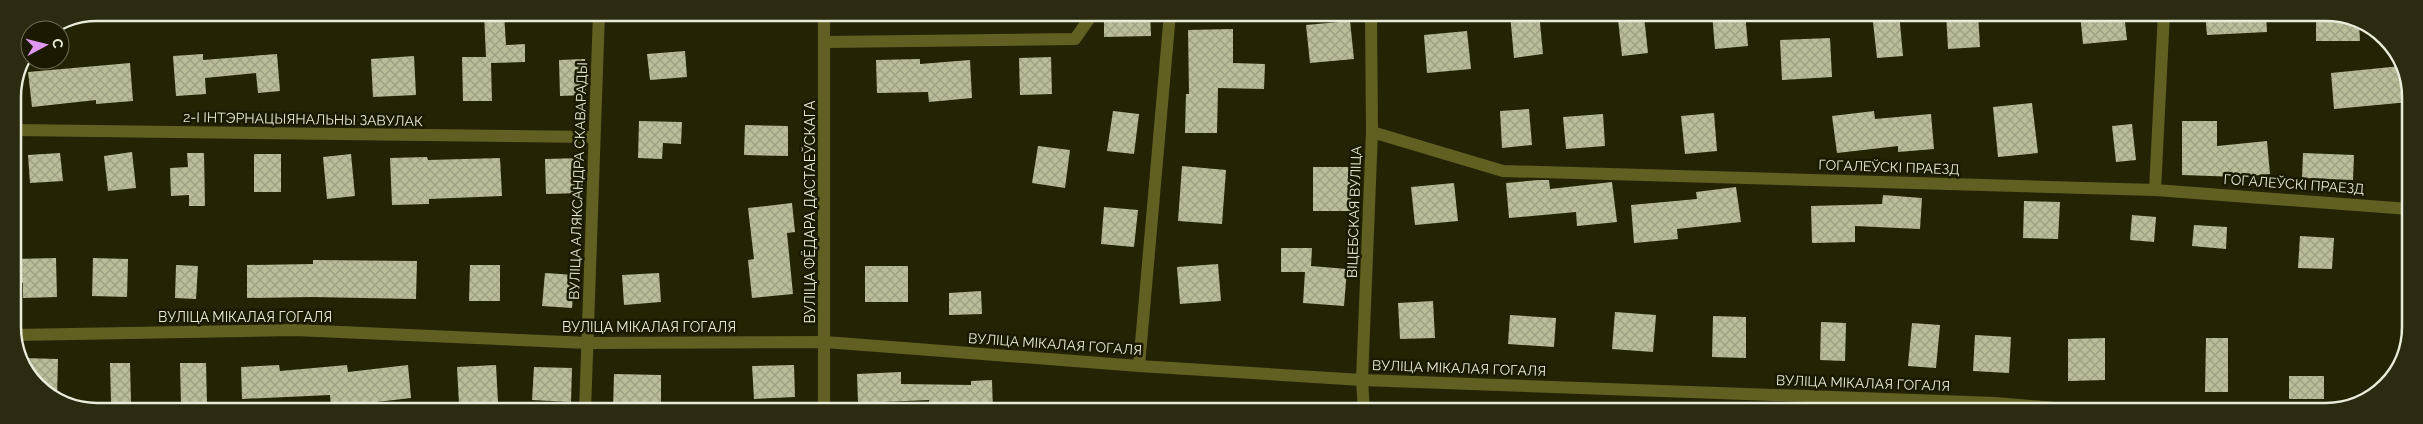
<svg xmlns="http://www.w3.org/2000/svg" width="2423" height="424" viewBox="0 0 2423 424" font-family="Raleway,sans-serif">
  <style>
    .building { fill: url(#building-cross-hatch) }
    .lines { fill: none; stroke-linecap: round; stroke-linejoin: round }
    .minor { stroke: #616023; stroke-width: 12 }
    .labels { text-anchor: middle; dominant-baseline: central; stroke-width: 5; stroke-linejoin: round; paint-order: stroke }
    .street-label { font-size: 14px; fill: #eaebd9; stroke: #1b1a00 }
    .rim { fill: none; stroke: #eaebd9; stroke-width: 2.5 }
  </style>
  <defs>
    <pattern id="building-cross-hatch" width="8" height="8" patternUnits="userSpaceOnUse" patternTransform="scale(1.25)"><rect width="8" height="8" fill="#bbbc99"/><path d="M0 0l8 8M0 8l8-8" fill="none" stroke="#9e9e83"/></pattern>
  </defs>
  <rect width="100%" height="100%" fill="#242405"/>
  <g class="building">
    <polygon points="484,13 504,13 506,45 525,44 525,62 491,63 492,101 463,101 462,57 486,57"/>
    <polygon points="1104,13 1150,13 1151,36 1104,37"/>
    <polygon points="1539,13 1543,54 1514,58 1510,14"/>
    <polygon points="1712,13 1745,13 1748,46 1715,49"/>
    <polygon points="1872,13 1899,13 1903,56 1877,58"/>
    <polygon points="1946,13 1978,13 1980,47 1948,49"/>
    <polygon points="2080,13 2124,13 2127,40 2083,44"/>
    <polygon points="2205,13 2266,13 2267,32 2207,35"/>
    <polygon points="2316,13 2337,13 2359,24 2360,41 2316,41"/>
    <polygon points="1644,16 1648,53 1622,56 1618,19"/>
    <polygon points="1350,21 1354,59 1310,63 1306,25"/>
    <polygon points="1233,29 1233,63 1265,64 1264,89 1218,88 1217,133 1185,133 1186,94 1189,94 1188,30"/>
    <polygon points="1467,31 1471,69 1427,73 1424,35"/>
    <polygon points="1830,38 1832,77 1782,80 1780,40"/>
    <polygon points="685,51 687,77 650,80 647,54"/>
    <polygon points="203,54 203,60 277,54 280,91 258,93 256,73 205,78 206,94 176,96 173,56"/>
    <polygon points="414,56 416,95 373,97 371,59"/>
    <polygon points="1051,57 1052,94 1020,95 1019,58"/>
    <polygon points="585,59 586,95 560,96 559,60"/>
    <polygon points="920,59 920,64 970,60 972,98 929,102 928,92 877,93 876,60"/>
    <polygon points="130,63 133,101 96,104 96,100 32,107 28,72"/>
    <polygon points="2401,66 2406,76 2409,102 2334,109 2331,73"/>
    <polygon points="2032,103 2038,153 1998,157 1993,107"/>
    <polygon points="1529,109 1532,145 1502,148 1500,111"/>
    <polygon points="1113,111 1139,114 1134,154 1107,151"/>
    <polygon points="1874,111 1875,119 1931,114 1934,149 1898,152 1898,146 1837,153 1832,116"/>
    <polygon points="1714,113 1717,151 1685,154 1681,116"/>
    <polygon points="1603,114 1605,146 1566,149 1563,117"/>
    <polygon points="639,121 682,122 681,144 663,143 662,159 638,158"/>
    <polygon points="2182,121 2217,121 2217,146 2267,141 2270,174 2240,177 2182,175"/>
    <polygon points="2132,124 2136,160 2116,162 2112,126"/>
    <polygon points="745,125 788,126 788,156 744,155"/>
    <polygon points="1038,146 1070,150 1065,188 1032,183"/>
    <polygon points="132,152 136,188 108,191 104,156"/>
    <polygon points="60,153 63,181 30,183 28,155"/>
    <polygon points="187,153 204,153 205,206 189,206 189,195 171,196 170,168 188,167"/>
    <polygon points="2303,153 2354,155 2353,180 2302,178"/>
    <rect x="254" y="154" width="27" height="38"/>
    <polygon points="351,154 355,196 327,199 323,157"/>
    <polygon points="427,157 428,160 500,158 502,196 429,199 429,204 392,205 390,158"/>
    <polygon points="582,158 583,193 546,194 545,159"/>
    <polygon points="1182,166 1226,170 1222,224 1178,221"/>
    <rect x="1313" y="167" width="38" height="44"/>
    <polygon points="1539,180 1549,180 1550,189 1612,182 1617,222 1577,226 1576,212 1509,218 1506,183"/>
    <polygon points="1454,183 1458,221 1415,225 1411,187"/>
    <polygon points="1736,187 1741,222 1677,229 1678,239 1634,243 1631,205 1697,199 1696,192"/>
    <polygon points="1883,195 1922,198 1920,229 1855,226 1855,242 1812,243 1811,206 1882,204"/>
    <polygon points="2024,201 2060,202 2058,239 2023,238"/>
    <polygon points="792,203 795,232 787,233 793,294 752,298 748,260 754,259 748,208"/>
    <polygon points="1104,207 1138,210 1134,247 1101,244"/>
    <polygon points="2132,215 2156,217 2154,242 2130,240"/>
    <polygon points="2194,225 2227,227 2226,249 2192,246"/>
    <polygon points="2300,236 2334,238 2332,269 2298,268"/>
    <polygon points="1281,248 1312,248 1311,266 1347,269 1344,306 1303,303 1305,272 1281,272"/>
    <polygon points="56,258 57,297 23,298 23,283 15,283 14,259"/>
    <polygon points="93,258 128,259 127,297 92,296"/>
    <polygon points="313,260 417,261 416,299 312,297 247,298 247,265 313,264"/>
    <polygon points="1218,264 1221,301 1180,304 1177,267"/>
    <polygon points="176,265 198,266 196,299 175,298"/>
    <polygon points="470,265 500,265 500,301 469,301"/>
    <rect x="865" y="266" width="43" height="36"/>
    <polygon points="545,273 575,275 572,308 542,306"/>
    <polygon points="659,273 661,302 624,305 622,275"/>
    <polygon points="981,291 982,314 949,315 949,293"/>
    <polygon points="1433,301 1435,338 1400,339 1398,303"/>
    <polygon points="1615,312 1656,315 1653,352 1612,349"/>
    <polygon points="1510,315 1556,318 1554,347 1508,344"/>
    <polygon points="1713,316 1746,317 1746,358 1712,357"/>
    <polygon points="1821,322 1846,323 1845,361 1820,360"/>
    <polygon points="1912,323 1940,325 1936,368 1908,366"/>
    <polygon points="1975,335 2011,337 2009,373 1973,371"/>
    <polygon points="2105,338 2105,380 2068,381 2068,339"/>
    <polygon points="2206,338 2228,338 2228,392 2205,392"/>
    <polygon points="22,358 58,359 57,398 41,390"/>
    <polygon points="110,363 130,363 131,402 111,402"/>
    <polygon points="180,363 206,363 207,404 181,405"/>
    <polygon points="279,365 280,371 347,365 348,372 408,365 411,398 350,405 351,411 331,411 330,395 242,399 241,367"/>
    <polygon points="496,365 498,402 459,404 457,367"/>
    <polygon points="794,365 795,397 754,399 752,366"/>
    <polygon points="534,367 572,368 571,402 532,400"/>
    <polygon points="901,372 901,384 971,385 971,381 992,380 993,411 929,411 929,400 858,403 857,374"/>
    <polygon points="614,374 661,375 661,411 613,411"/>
    <rect x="2289" y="376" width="35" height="23"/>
  </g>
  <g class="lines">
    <g class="minor">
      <polyline points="824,13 824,411"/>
      <polyline points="825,42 1075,39 1089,19 1089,13"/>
      <polyline points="13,130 594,137"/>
      <polyline points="1372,132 1503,171 2155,190 2409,209"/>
      <polyline points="2155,190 2164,13"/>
      <polyline points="15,335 295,330 588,343 825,342 1139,366 1362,380 1995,403 2092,411"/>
      <polyline points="1139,366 1170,13"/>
      <polyline points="585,411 599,13"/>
      <polyline points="1364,411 1362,380 1372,132 1371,13"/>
    </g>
  </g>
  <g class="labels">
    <g class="street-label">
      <text transform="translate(303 119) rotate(1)">2-І ІНТЭРНАЦЫЯНАЛЬНЫ ЗАВУЛАК</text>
      <text transform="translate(1889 167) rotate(2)">ГОГАЛЕЎСКІ ПРАЕЗД</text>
      <text transform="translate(578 181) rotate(-88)">ВУЛІЦА АЛЯКСАНДРА СКАВАРАДЫ</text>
      <text transform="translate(2294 184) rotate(4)">ГОГАЛЕЎСКІ ПРАЕЗД</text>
      <text transform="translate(810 212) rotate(-90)">ВУЛІЦА ФЁДАРА ДАСТАЕЎСКАГА</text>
      <text transform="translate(1354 212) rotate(-88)">ВІЦЕБСКАЯ ВУЛІЦА</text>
      <text x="245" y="317">ВУЛІЦА МІКАЛАЯ ГОГАЛЯ</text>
      <text x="649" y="327">ВУЛІЦА МІКАЛАЯ ГОГАЛЯ</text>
      <text transform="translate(1055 344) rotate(4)">ВУЛІЦА МІКАЛАЯ ГОГАЛЯ</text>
      <text transform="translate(1459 368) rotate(2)">ВУЛІЦА МІКАЛАЯ ГОГАЛЯ</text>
      <text transform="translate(1863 383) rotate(2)">ВУЛІЦА МІКАЛАЯ ГОГАЛЯ</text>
    </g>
  </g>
  <path d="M0 0H2423V424H0ZM97 21H2326A76 76 0 0 1 2402 97V327A76 76 0 0 1 2326 403H97A76 76 0 0 1 21 327V97A76 76 0 0 1 97 21Z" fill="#2c2b11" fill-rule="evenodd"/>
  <path class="rim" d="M97 21H2326A76 76 0 0 1 2402 97V327A76 76 0 0 1 2326 403H97A76 76 0 0 1 21 327V97A76 76 0 0 1 97 21Z"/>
  <g transform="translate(45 45) rotate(83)"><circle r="24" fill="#1b1a00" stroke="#6e6e57"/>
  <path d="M0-4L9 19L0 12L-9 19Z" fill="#de98f2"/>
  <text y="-8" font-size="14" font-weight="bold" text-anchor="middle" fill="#eaebd9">С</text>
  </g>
</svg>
